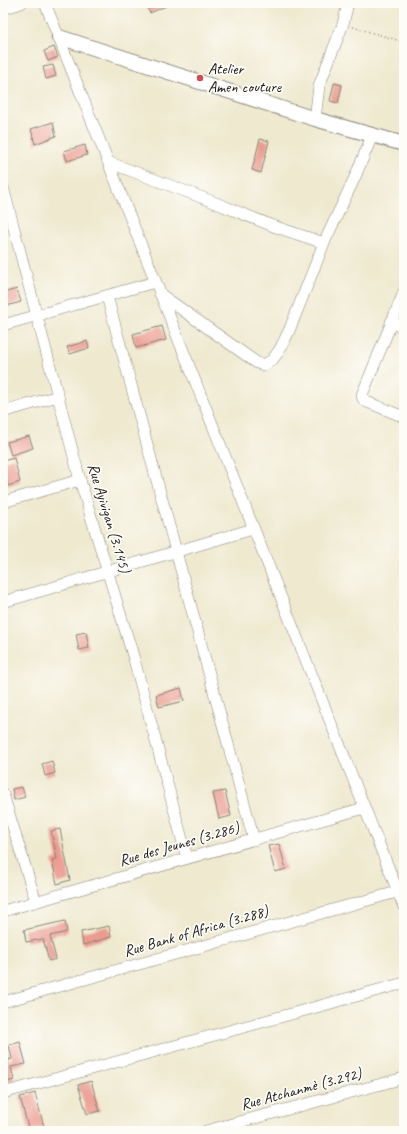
<svg xmlns="http://www.w3.org/2000/svg" width="407" height="1134" viewBox="0 0 407 1134" font-family="Caveat,sans-serif">
  <style>
    .building { fill: #ec9b91 }
    .lines { fill: none; stroke-linecap: round; stroke-linejoin: round }
    .minor-casing { stroke: #868276; stroke-width: 12 }
    .tertiary-casing { stroke: #868276; stroke-width: 16 }
    .path { stroke: #868276; stroke-width: 1.5; stroke-dasharray: 1 3; stroke-linecap: butt }
    .minor { stroke: #fff; stroke-width: 11 }
    .tertiary { stroke: #fff; stroke-width: 14 }
    .poi-dot { fill: #d1495b; stroke: #fdfcf7; stroke-width: 1.5 }
    .labels { text-anchor: middle; dominant-baseline: central; stroke-width: 3.5; stroke-linejoin: round; paint-order: stroke }
    .poi-label { font-size: 16px; fill: #1c1c1c; stroke: #fdfcf7; text-anchor: start }
    .street-label { font-size: 16px; fill: #1c1c1c; stroke: #fdfcf7 }
  </style>
  <rect width="100%" height="100%" fill="#fdfcf7"/>
  <filter id="ink" filterUnits="userSpaceOnUse"><feTurbulence type="fractalNoise" baseFrequency=".025" numOctaves="2"/><feDisplacementMap in="SourceGraphic" scale="8" xChannelSelector="R" yChannelSelector="G"/><feConvolveMatrix kernelMatrix="1 2 1 2 8 2 1 2 1" color-interpolation-filters="sRGB"/></filter>
  <filter id="wash" filterUnits="userSpaceOnUse"><feTurbulence type="fractalNoise" baseFrequency=".012" numOctaves="4" result="noise"/><feDisplacementMap in="SourceGraphic" scale="16" xChannelSelector="R" yChannelSelector="G"/><feGaussianBlur stdDeviation="0.9" result="paint"/><feColorMatrix in="noise" values="0 0 0 0 0 0 0 0 0 0 0 0 0 0 0 0 0 1.4 0 .05"/><feComposite in="paint" operator="in"/></filter>
  <g filter="url(#wash)">
    <rect width="100%" height="100%" fill="#efe9cf"/>
    <g id="blocks">
      <g class="building">
        <polygon points="144,3 173,3 150,13"/>
        <polygon points="54,47 58,57 48,61 44,51"/>
        <polygon points="53,65 56,76 46,79 43,67"/>
        <polygon points="334,83 342,85 338,103 330,101"/>
        <polygon points="53,122 56,136 35,144 31,129"/>
        <polygon points="260,139 269,141 261,173 252,170"/>
        <polygon points="85,145 87,155 67,161 64,151"/>
        <polygon points="17,289 21,302 3,307 3,293"/>
        <polygon points="162,326 166,340 136,348 133,334"/>
        <polygon points="87,341 89,348 70,354 67,347"/>
        <polygon points="29,436 33,448 11,455 7,442"/>
        <polygon points="14,458 20,482 8,486 3,461"/>
        <polygon points="86,632 89,648 79,650 76,634"/>
        <polygon points="181,688 184,701 159,707 156,695"/>
        <polygon points="52,761 55,773 45,776 42,764"/>
        <polygon points="22,787 25,797 14,800 12,789"/>
        <polygon points="225,791 231,816 219,819 213,793"/>
        <polygon points="60,829 70,880 57,884 52,860 57,859 51,831"/>
        <polygon points="279,844 286,869 275,872 268,846"/>
        <polygon points="65,921 67,932 50,936 56,959 49,961 43,939 26,942 24,930"/>
        <polygon points="109,926 111,937 83,945 81,932"/>
        <polygon points="20,1042 26,1064 11,1067 14,1080 3,1083 3,1048 6,1048 9,1060 12,1059 9,1045"/>
        <polygon points="91,1081 100,1111 87,1114 78,1085"/>
        <polygon points="35,1093 44,1127 29,1131 20,1097"/>
      </g>
    </g>
  </g>
  <g filter="url(#ink)">
    <use href="#blocks" fill-opacity="0" stroke="#868276" stroke-width="1"/>
    <g class="lines">
      <defs>
        <g id="minor">
          <polyline points="45,3 404,907"/>
          <polyline points="3,9 21,3"/>
          <polyline points="315,119 319,86 343,24 348,3"/>
          <polyline points="108,162 206,199 273,226 324,243"/>
          <polyline points="3,187 80,480 134,659 187,858"/>
          <polyline points="404,292 362,395 363,399 367,402 404,417"/>
          <polyline points="160,294 257,363 264,365 272,360 279,351 289,331 324,243 355,177 372,136"/>
          <polyline points="107,296 254,840"/>
          <polyline points="391,322 404,328"/>
          <polyline points="3,325 155,282"/>
          <polyline points="3,412 58,396"/>
          <polyline points="3,502 80,480"/>
          <polyline points="3,602 253,529"/>
          <polyline points="3,794 36,902"/>
          <polyline points="3,911 364,808"/>
          <polyline points="3,1002 404,890"/>
          <polyline points="3,1093 404,983"/>
          <polyline points="206,1131 404,1078"/>
        </g>
        <polyline id="tertiary" points="59,37 315,119 404,144"/>
      </defs>
      <use href="#minor" class="minor-casing"/>
      <use href="#tertiary" class="tertiary-casing"/>
      <polyline class="path" points="353,27 404,42"/>
      <use href="#minor" class="minor"/>
      <use href="#tertiary" class="tertiary"/>
    </g>
  </g>
  <circle class="poi-dot" cx="200" cy="78" r="4"/>
  <g class="labels">
    <g class="poi-label">
      <text x="208" y="69">Atelier<tspan x="208" dy="18">Amen couture</tspan></text>
    </g>
    <g class="street-label">
      <text transform="translate(109 518) rotate(73)">Rue Ayivigan (3.145)</text>
      <text transform="translate(179 844) rotate(-16)">Rue des Jeunes (3.286)</text>
      <text transform="translate(196 931) rotate(-16)">Rue Bank of Africa (3.288)</text>
      <text transform="translate(301 1089) rotate(-15)">Rue Atchanmè (3.292)</text>
    </g>
  </g>
  <rect width="407" height="1134" fill="none" stroke="#fdfcf7" stroke-width="16"/>
</svg>
